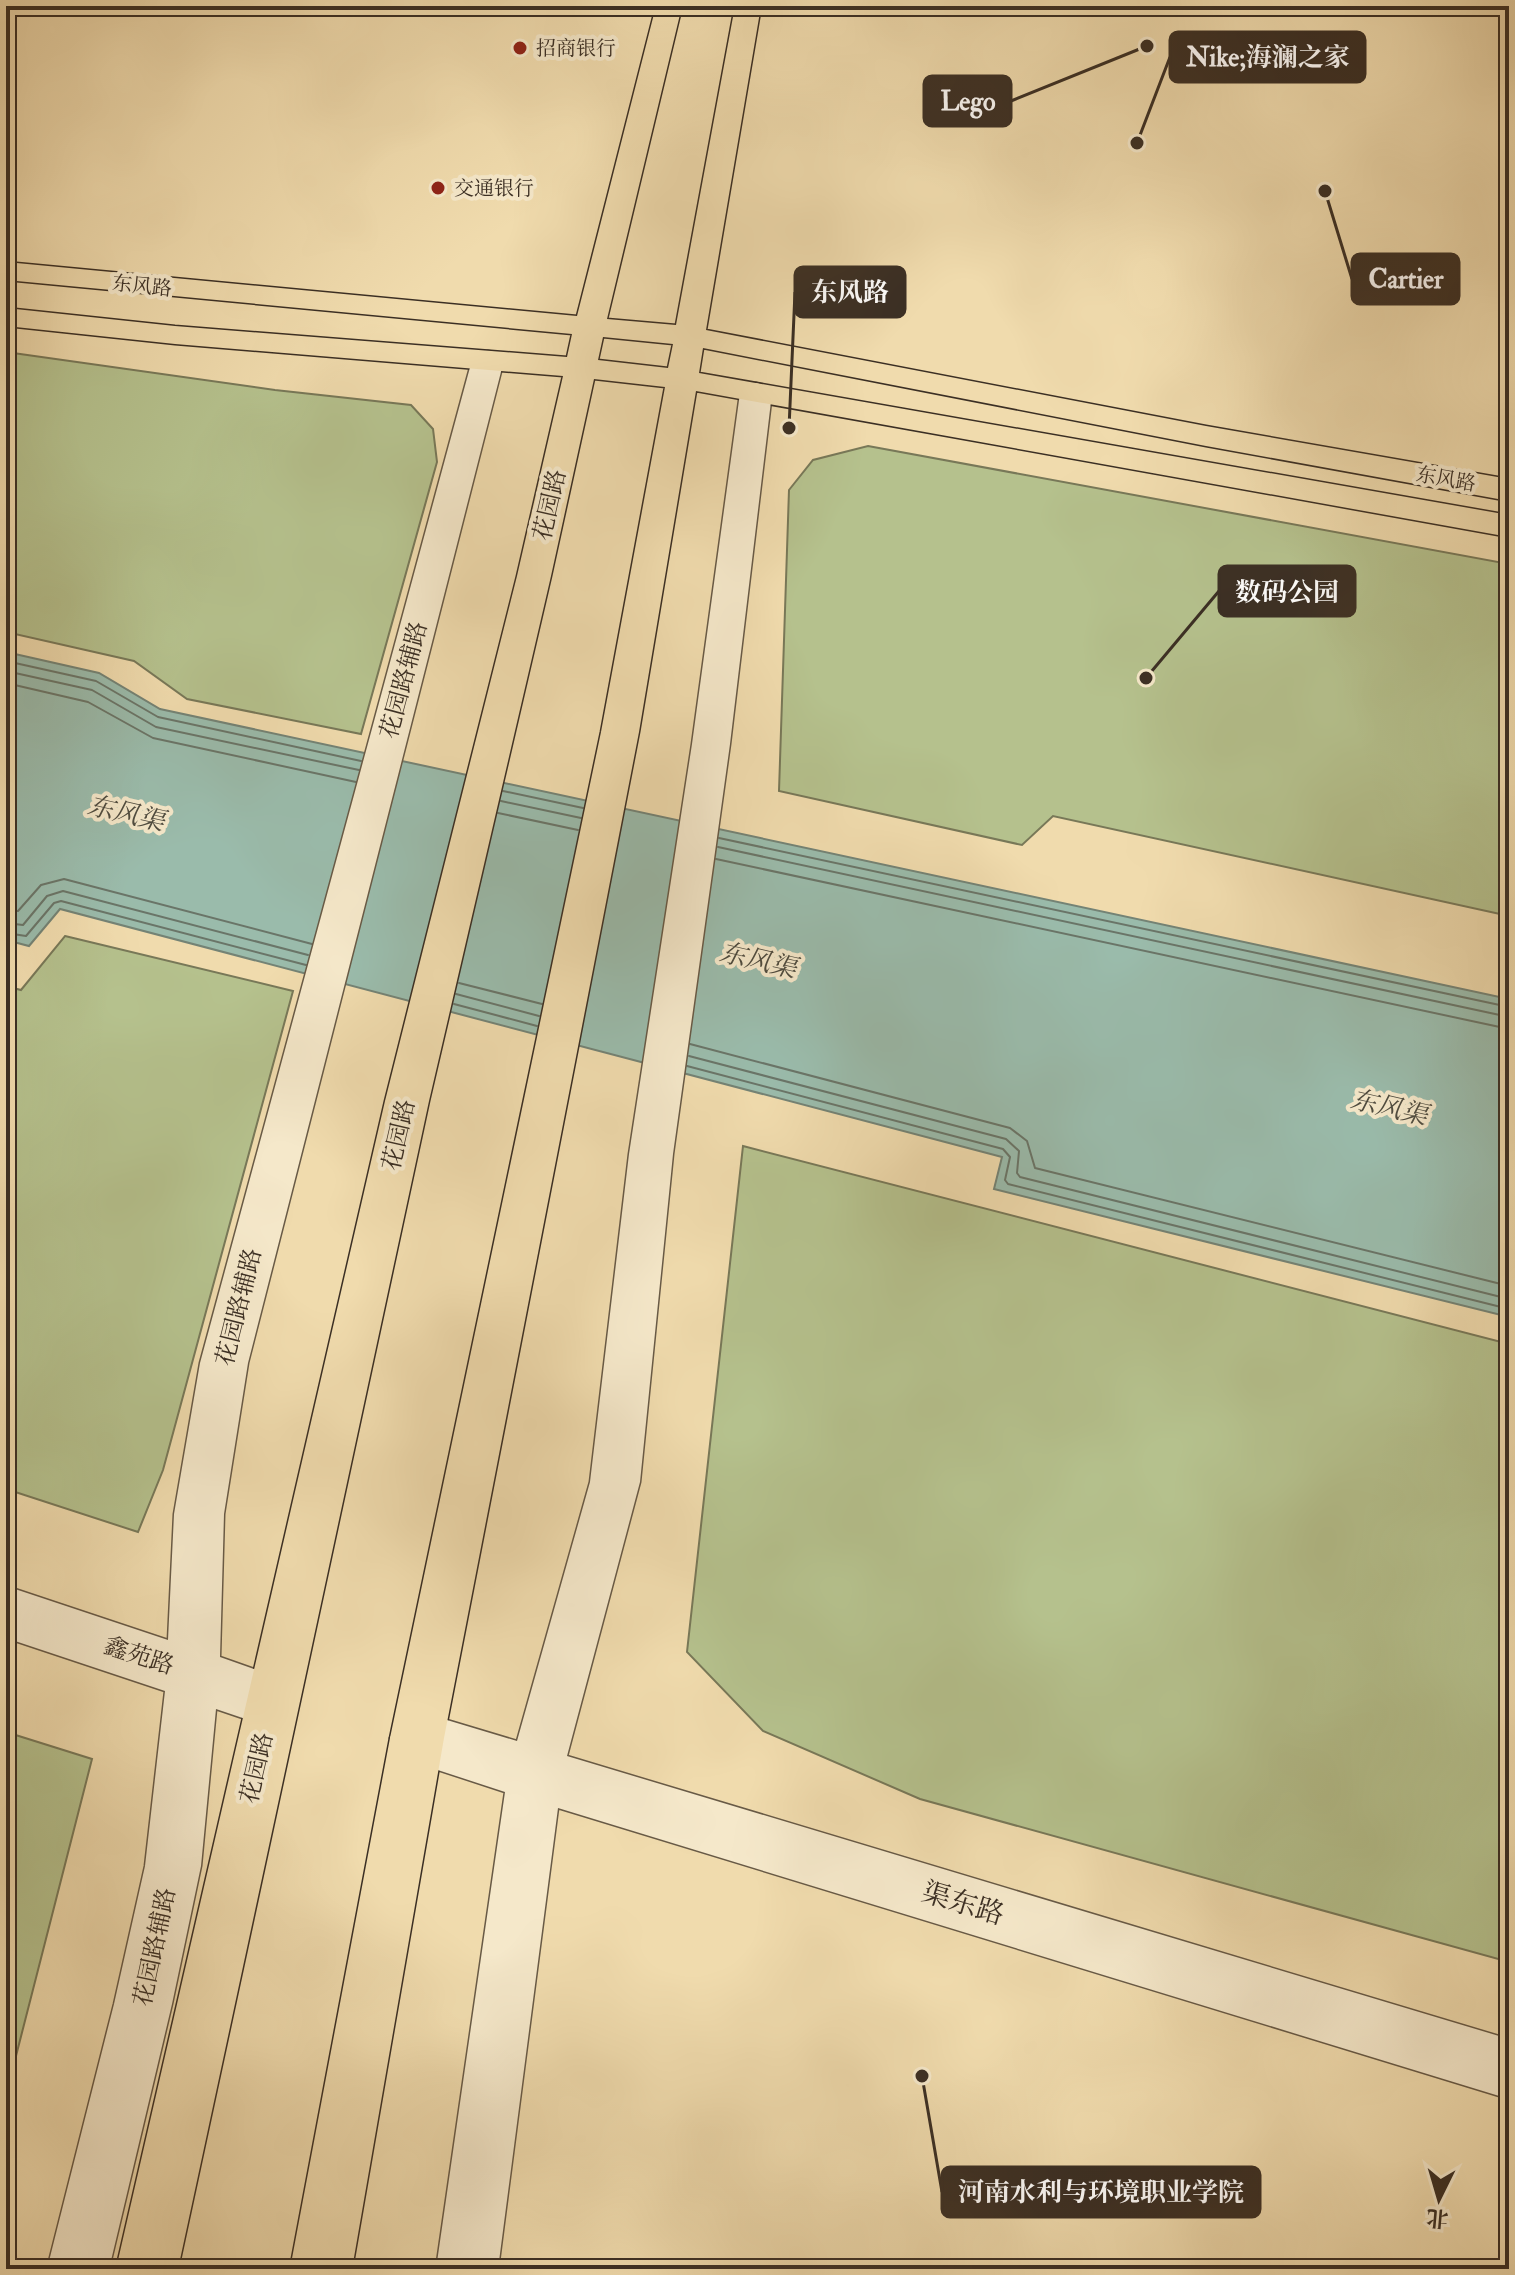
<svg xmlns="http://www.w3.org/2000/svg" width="1515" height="2275" viewBox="0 0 1515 2275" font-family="'IM FELL Double Pica','Noto Serif SC',serif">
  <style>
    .green { fill: #b5c18d; stroke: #787858; stroke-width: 2 }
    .water { fill: #9abbab; stroke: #748375; stroke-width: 2 }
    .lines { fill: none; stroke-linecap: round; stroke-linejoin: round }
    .shore { stroke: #6a7568; stroke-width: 2 }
    .minor-casing { stroke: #685a46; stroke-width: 3 }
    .major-casing { stroke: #3b2f24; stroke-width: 3 }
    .minor { fill: #f5e8ca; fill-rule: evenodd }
    .major { fill: #f0dbad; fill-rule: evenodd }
    .poi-dot { fill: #8f2418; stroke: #f5e8ca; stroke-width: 3 }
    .labels { text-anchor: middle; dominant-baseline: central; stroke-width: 8; stroke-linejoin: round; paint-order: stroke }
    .far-poi-label { font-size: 20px; fill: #3b2f24; stroke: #f5e8ca; text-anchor: start }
    .far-street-label { font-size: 20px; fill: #3b2f24; stroke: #f5e8ca }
    .street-label { font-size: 24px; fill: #3b2f24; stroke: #f5e8ca }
    .water-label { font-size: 26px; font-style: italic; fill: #4e4b3f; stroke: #f5e8ca }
    .near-street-label { font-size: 28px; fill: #3b2f24; stroke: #f5e8ca }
    .leader { fill: none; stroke: #3b2f24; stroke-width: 3 }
    .callout-dot { fill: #3b2f24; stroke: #f5e8ca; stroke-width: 3 }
    .callout { fill: #3b2f24; stroke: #3b2f24; stroke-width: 3 }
    .callout-label { font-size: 26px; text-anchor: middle; font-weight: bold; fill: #fff }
  </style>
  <rect width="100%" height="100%" fill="#f0dbad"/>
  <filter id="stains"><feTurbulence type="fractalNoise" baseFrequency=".0025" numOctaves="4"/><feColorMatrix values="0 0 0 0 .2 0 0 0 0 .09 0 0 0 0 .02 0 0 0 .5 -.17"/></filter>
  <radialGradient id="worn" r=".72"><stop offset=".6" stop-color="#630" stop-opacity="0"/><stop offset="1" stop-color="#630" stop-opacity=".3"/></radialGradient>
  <g class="green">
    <polygon points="6,352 275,390 411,405 433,429 437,462 361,734 187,699 134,661 6,632"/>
    <polygon points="868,446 1509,564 1509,916 1053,816 1022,845 779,791 789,490 813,460"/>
    <polygon points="65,936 293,991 163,1470 138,1532 6,1489 6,986 21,990"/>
    <polygon points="743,1146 1509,1344 1509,1962 920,1799 763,1731 687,1652"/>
    <polygon points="6,1732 92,1759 6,2095"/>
  </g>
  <polygon class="water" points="6,652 99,673 160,709 1509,999 1509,1317 994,1189 1002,1157 60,909 29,946 6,940"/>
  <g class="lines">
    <g class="shore">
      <polyline points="6,661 96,681 158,717 361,761"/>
      <polyline points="6,671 92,690 156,727 359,770"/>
      <polyline points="6,683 88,702 153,738 356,782"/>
      <polyline points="503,791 583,808"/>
      <polyline points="501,801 581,818"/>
      <polyline points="498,813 578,830"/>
      <polyline points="719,838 1509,1007"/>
      <polyline points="718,847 1509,1017"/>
      <polyline points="716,859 1509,1029"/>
      <polyline points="6,911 18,911 41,885 64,879 312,944"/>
      <polyline points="6,923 23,925 47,896 63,891 308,955"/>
      <polyline points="6,933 26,936 54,903 61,901 306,965"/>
      <polyline points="459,983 542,1004"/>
      <polyline points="456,994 539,1016"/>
      <polyline points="454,1004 537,1026"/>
      <polyline points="690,1044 1010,1128 1027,1141 1035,1168 1509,1286"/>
      <polyline points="689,1056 1006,1139 1019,1151 1017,1173 1020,1177 1509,1299"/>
      <polyline points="687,1066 1003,1149 1010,1157 1005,1180 1008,1184 1509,1309"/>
    </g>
    <defs>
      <g id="minor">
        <polygon points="488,351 499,353 504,360 248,1363 224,1514 220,1657 291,1682 299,1701 291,1720 272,1728 216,1709 201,1866 172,2004 109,2269 47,2269 114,2004 145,1866 165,1691 6,1638 6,1586 168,1640 174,1514 200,1363 472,360 477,353"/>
        <polygon points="756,383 767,386 772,393 730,744 673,1154 640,1482 567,1756 1509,2039 1509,2099 558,1808 498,2269 436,2269 505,1792 398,1757 390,1738 398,1719 417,1711 517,1741 590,1482 629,1154 692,744 740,393 745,386"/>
      </g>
      <path id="major" d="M656 6H682L607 319 676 325 735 6H761L706 330 1206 426 1509 479V501L1206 446 703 348 699 373 1509 515V537L696 391 639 732 444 1738 352 2269H290L390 1738 601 732 665 387 594 379 551 576 429 1101 178 2269H116L385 1101 517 576 563 376 175 344 6 326V308L175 326 567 357 572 334 6 280V262L577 316ZM603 337 673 344 668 368 598 360Z"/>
    </defs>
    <use href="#minor" class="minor-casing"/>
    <use href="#major" class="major-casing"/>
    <use href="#minor" class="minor"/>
    <use href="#major" class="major"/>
  </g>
  <g class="poi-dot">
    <circle cx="520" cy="48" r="8"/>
    <circle cx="438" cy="188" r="8"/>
  </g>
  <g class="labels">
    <g class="far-poi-label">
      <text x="536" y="48">招商银行</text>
      <text x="454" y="188">交通银行</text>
    </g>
    <g class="far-street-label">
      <text transform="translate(142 286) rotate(6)">东风路</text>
      <text transform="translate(1446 479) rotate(10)">东风路</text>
    </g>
    <g class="street-label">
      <text transform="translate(550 505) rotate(-77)">花园路</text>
      <text transform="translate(404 680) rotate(-75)">花园路辅路</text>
      <text transform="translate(399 1135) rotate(-77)">花园路</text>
      <text transform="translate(239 1307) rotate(-76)">花园路辅路</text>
      <text transform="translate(139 1656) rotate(18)">鑫苑路</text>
      <text transform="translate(257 1768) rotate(-77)">花园路</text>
      <text transform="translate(155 1947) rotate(-78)">花园路辅路</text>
    </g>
    <g class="water-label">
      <text transform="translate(126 814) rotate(13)">东风渠</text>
      <text transform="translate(758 961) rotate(13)">东风渠</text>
      <text transform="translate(1389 1108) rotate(13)">东风渠</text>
    </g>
    <g class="near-street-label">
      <text transform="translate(963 1904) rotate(17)">渠东路</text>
    </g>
  </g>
  <path class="leader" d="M1137 143L1170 57M1147 46L1011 101M1325 191L1352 279M789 428L795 292M1146 678L1219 591M922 2076L942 2192"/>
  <g class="callout-dot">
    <circle cx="1137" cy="143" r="8"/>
    <circle cx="1147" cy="46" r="8"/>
    <circle cx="1325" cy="191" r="8"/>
    <circle cx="789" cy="428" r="8"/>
    <circle cx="1146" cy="678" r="8"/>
    <circle cx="922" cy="2076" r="8"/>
  </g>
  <g class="callout">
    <rect x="1170" y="32" width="195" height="50" rx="8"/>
    <rect x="924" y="76" width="87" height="50" rx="8"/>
    <rect x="1352" y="254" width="107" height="50" rx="8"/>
    <rect x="795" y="267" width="110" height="50" rx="8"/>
    <rect x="1219" y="566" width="136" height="50" rx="8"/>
    <rect x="942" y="2167" width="318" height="50" rx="8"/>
  </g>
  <g class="callout-label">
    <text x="1268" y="66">Nike;海澜之家</text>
    <text x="968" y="110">Lego</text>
    <text x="1406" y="288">Cartier</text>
    <text x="850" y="301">东风路</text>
    <text x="1287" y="601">数码公园</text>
    <text x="1101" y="2201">河南水利与环境职业学院</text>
  </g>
  <rect width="1515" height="2275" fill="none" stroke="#f0dbad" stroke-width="32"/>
  <rect x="8" y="8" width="1499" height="2259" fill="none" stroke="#3b2f24" stroke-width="4"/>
  <rect x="16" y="16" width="1483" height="2243" fill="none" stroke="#3b2f24" stroke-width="2"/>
  <g transform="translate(1439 2199) rotate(185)" stroke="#f5e8ca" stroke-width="6" paint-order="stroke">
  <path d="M0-6L14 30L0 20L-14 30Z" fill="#3b2f24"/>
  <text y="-12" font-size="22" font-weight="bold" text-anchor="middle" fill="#3b2f24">北</text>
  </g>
  <rect width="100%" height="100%" filter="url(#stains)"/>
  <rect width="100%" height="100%" fill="url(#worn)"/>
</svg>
